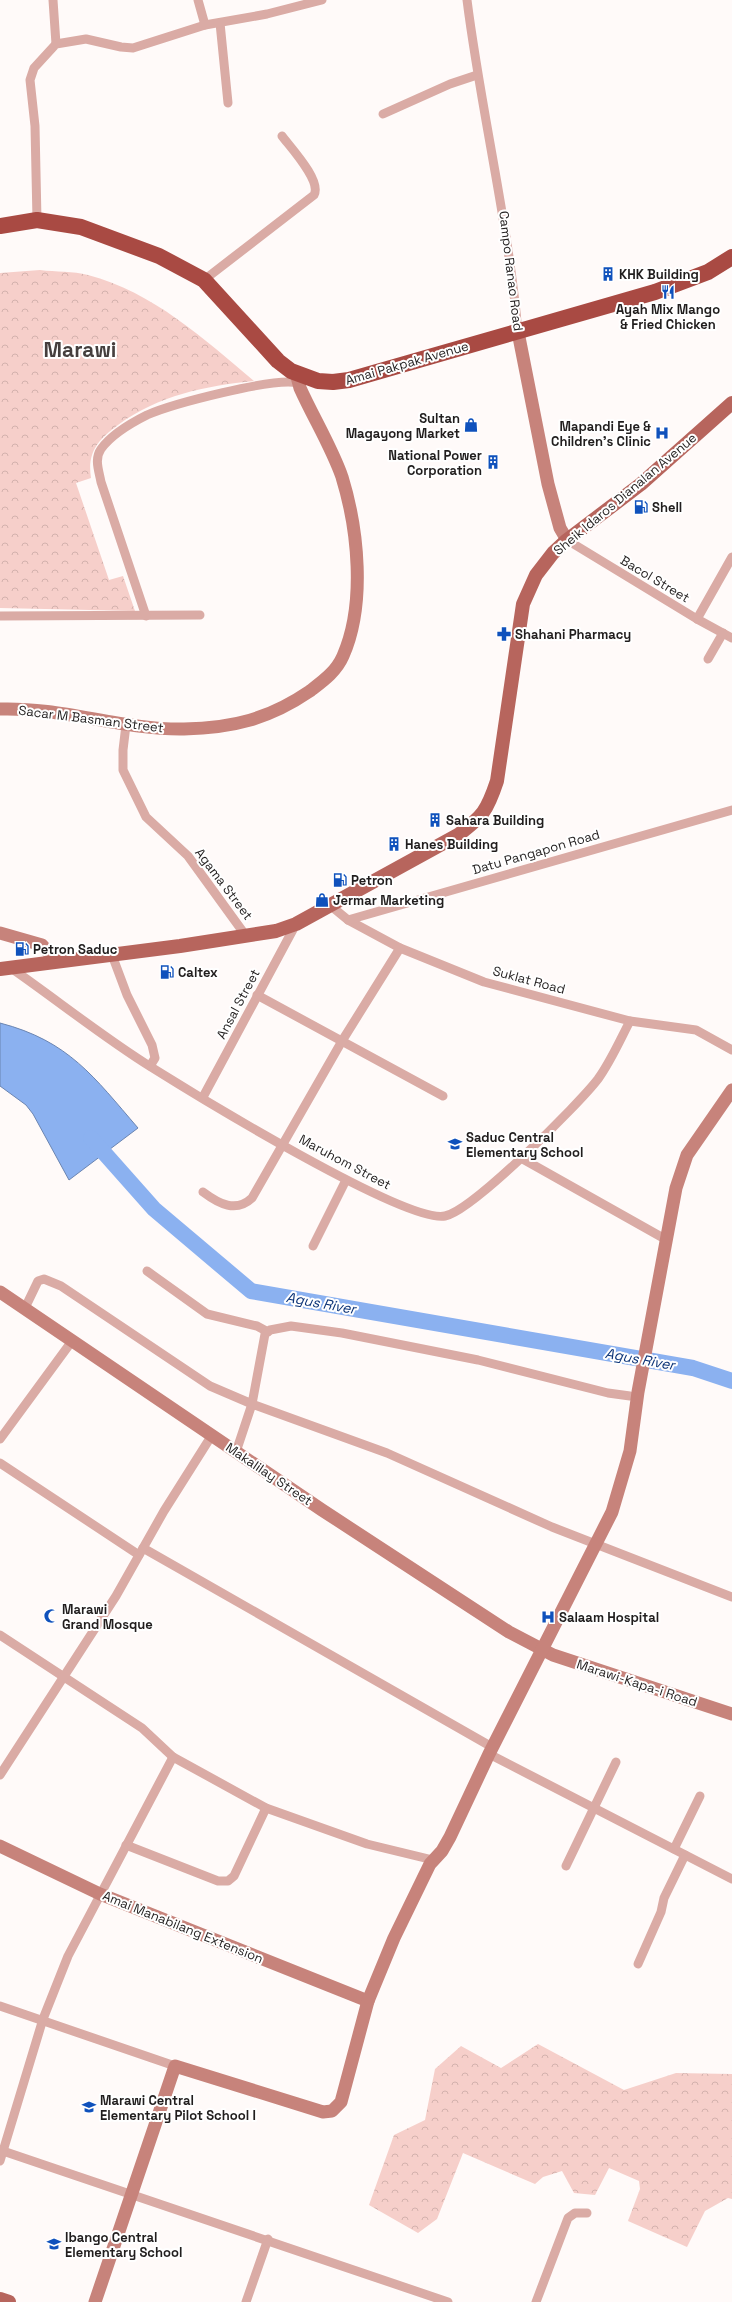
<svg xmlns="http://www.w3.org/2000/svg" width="732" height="2302" viewBox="0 0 732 2302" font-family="'Space Grotesk',sans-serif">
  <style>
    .forest { fill: url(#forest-crowns) }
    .water { fill: #8bb1f0; stroke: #6b85b1 }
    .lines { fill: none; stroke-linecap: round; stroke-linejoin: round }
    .river { stroke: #8bb1f0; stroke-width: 16 }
    .street { stroke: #daaba5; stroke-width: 9 }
    .secondary { stroke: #c7837b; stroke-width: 13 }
    .primary { stroke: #b7655d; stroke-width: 14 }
    .highway { stroke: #a94a43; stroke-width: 16 }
    .labels { text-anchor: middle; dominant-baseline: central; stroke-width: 4; stroke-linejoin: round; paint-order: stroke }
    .street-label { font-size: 13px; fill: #211e1e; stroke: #fff }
    .poi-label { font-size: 13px; font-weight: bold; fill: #211e1e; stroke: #fff; text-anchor: start }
    .water-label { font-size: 14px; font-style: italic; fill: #0a3276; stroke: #fff }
    .town-label { font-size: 21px; font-weight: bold; fill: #453f3e; stroke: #fff }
  </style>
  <defs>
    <pattern id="forest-crowns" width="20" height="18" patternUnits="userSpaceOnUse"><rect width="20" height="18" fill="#f6cfca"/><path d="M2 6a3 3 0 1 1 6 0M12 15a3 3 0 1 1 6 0" fill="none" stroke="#d3b1ad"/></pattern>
  </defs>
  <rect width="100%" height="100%" fill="#fffaf9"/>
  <g class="forest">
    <path d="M40 270C56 272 73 271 88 275 153 292 204 339 254 381 205 386 159 395 118 425 98 440 87 452 91 478L76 483 109 580 123 576 135 611 0 608V273Z"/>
    <polygon points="538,2044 624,2090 676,2073 732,2074 732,2199 728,2198 705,2211 687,2247 628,2221 640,2189 639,2181 609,2168 595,2195 574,2193 562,2171 543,2177 535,2184 463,2153 437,2219 418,2233 369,2205 394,2135 425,2120 435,2069 461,2046 501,2068"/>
  </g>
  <path class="water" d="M0 1023C69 1041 94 1077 138 1128L69 1180 33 1114 26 1105 0 1086Z"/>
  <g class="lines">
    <polyline class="river" points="91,1138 154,1209 251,1291 693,1368 732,1381"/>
    <g class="street">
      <polyline points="53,0 56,44"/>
      <polyline points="198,0 205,25"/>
      <path d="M467 0C481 111 508 220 518 332"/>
      <polyline points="220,23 228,103"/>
      <polyline points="383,114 450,84 477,75"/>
      <polyline points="37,220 35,126 30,80 34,68 56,44 86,39 121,47 133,48 205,25 267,14 322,0"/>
      <path d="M204 280 314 195C322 181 291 148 282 136"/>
      <polyline points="567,540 697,619 732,638"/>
      <polyline points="0,616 200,615"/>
      <path d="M146 616 101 482C99 471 94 459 101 449 111 435 131 423 147 415 172 404 274 377 298 383"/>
      <polyline points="697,619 732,557"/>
      <polyline points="708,659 723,633"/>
      <polyline points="126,725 123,750 123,770 146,817 188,856 246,936"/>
      <polyline points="331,906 348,920 400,948 484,982 630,1021 696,1030 732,1050"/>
      <polyline points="348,920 732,810"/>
      <polyline points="112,955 127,995 152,1045 155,1058 150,1066"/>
      <path d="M11 968C57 1000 103 1037 151 1067 194 1094 406 1224 445 1216 472 1211 579 1104 598 1079 611 1061 620 1040 630 1021"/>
      <polyline points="257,995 443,1096"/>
      <polyline points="203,1097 296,924"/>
      <polyline points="521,1158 665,1239"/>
      <path d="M203 1192C219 1204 236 1213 252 1198L342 1041 400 948"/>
      <polyline points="313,1246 346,1180"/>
      <polyline points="147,1271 207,1314 257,1326 268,1332"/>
      <polyline points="25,1308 38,1281 44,1279 61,1286 210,1386 252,1404 265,1334 270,1330 291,1326 342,1333 478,1360 608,1393 630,1396"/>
      <polyline points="0,1439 72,1341"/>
      <polyline points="236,1452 252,1404 387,1453 552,1527 732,1597"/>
      <polyline points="0,1463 139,1555"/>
      <polyline points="143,1548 492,1747"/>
      <polyline points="0,1635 142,1728 173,1757 266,1808 367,1844 433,1860"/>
      <polyline points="489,1754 732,1879"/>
      <polyline points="0,1775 116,1596 164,1511 212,1435"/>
      <polyline points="126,1845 218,1881 228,1881 234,1876 266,1808"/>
      <polyline points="674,1849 700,1796"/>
      <polyline points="566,1866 616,1762"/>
      <polyline points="638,1964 661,1912 664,1898 685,1855"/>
      <polyline points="0,2006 175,2066"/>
      <polyline points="0,2150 448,2302"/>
      <polyline points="0,2161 43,2019 68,1956 173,1757"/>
      <polyline points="246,2302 268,2239"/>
      <polyline points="536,2302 568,2218 575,2213 587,2213"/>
    </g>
    <g class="secondary">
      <polyline points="518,332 548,484 560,528 567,540"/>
      <path d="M0 709C62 707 122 730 184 729 233 728 269 719 310 691 323 681 336 672 343 656 366 604 358 529 342 477 332 448 313 417 300 388L296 373"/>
      <polyline points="0,933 42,945 56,961"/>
      <polyline points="0,1292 322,1510 509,1632 553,1655 732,1714"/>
      <polyline points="0,1846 100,1894 368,2001"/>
      <polyline points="95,2302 175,2066 323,2112 332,2111 341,2102 368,2001 394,1938 430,1864 442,1851 450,1837 489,1754 612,1512 630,1451 638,1392 676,1188 687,1155 732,1090"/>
    </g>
    <g class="primary">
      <path d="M0 969 180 946 276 931 296 924 458 835C483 816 487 811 497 781L523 604 536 575 553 553 567 540 641 484 732 403"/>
      <polyline points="0,2299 9,2302"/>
    </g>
    <polyline class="highway" points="0,226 37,220 81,227 159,256 204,280 278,361 291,371 318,381 333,382 349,380 655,292 708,272 732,257"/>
  </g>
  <defs>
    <symbol id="building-bare" viewBox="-9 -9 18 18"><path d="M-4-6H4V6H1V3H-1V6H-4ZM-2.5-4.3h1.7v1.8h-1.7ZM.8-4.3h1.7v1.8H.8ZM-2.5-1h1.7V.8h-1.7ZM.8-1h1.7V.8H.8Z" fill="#0f51bc" stroke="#fff" stroke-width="2.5" paint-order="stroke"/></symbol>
    <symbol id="restaurant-bare" viewBox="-9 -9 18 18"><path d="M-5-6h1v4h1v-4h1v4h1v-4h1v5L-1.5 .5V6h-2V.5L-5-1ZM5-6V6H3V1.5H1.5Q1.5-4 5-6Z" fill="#0f51bc" stroke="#fff" stroke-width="2.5" paint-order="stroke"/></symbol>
    <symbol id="shop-bare" viewBox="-9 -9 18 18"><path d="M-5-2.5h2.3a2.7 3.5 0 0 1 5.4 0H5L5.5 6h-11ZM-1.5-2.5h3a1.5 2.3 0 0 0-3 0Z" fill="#0f51bc" stroke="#fff" stroke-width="2.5" paint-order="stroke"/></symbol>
    <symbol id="hospital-bare" viewBox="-9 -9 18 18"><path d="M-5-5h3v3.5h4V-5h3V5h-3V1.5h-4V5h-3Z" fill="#0f51bc" stroke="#fff" stroke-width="2.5" paint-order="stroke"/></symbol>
    <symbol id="fuel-bare" viewBox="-9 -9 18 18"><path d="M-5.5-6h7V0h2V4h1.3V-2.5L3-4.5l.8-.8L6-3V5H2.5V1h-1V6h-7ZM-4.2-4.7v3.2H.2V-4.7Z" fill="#0f51bc" stroke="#fff" stroke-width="2.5" paint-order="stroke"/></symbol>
    <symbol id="pharmacy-bare" viewBox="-9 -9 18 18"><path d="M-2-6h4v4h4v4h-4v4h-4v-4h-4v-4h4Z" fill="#0f51bc" stroke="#fff" stroke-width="2.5" paint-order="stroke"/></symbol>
    <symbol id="school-bare" viewBox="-9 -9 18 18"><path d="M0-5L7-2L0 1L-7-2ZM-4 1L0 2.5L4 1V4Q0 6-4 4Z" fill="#0f51bc" stroke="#fff" stroke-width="2.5" paint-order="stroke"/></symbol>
    <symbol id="mosque-bare" viewBox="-9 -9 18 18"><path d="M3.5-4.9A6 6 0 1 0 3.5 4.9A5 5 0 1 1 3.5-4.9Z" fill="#0f51bc" stroke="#fff" stroke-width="2.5" paint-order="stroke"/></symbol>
  </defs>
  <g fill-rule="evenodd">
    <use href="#building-bare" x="598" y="264" width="20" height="20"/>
    <use href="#restaurant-bare" x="658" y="282" width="20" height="20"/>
    <use href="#shop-bare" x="461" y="415" width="20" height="20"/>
    <use href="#hospital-bare" x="652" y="423" width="20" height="20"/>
    <use href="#building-bare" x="483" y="452" width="20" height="20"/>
    <use href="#fuel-bare" x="631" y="497" width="20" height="20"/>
    <use href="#pharmacy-bare" x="494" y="624" width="20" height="20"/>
    <use href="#building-bare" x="425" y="810" width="20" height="20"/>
    <use href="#building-bare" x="384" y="834" width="20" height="20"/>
    <use href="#fuel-bare" x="330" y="870" width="20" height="20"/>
    <use href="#shop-bare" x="312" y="890" width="20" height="20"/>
    <use href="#fuel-bare" x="12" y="939" width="20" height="20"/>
    <use href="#fuel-bare" x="157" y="962" width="20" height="20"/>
    <use href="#school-bare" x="445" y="1134" width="20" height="20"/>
    <use href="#mosque-bare" x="41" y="1606" width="20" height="20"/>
    <use href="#hospital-bare" x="538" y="1607" width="20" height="20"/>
    <use href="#school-bare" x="79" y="2097" width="20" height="20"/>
    <use href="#school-bare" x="44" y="2234" width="20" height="20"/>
  </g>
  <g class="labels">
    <g class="street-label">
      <text transform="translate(511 271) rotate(83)">Campo Ranao Road</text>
      <text transform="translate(407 363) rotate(-16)">Amai Pakpak Avenue</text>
      <text transform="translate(625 494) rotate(-40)">Sheik Idaros Dianalan Avenue</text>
      <text transform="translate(655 579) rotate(31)">Bacol Street</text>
      <text transform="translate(91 719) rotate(7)">Sacar M Basman Street</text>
      <text transform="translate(536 852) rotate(-16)">Datu Pangapon Road</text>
      <text transform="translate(224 884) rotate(53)">Agama Street</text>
      <text transform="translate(529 980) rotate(15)">Suklat Road</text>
      <text transform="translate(238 1004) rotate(-62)">Ansal Street</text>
      <text transform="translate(345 1162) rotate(28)">Maruhom Street</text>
      <text transform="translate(269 1474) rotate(34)">Makalilay Street</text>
      <text transform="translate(637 1683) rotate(18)">Marawi-Kapa-i Road</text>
      <text transform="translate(183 1927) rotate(22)">Amai Manabilang Extension</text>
    </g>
    <g class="poi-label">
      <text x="619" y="274">KHK Building</text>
      <text x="668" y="309" text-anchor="middle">Ayah Mix Mango<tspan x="668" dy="15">&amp; Fried Chicken</tspan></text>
      <text x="460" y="418" text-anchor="end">Sultan<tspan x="460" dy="15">Magayong Market</tspan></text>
      <text x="651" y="426" text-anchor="end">Mapandi Eye &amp;<tspan x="651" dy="15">Children's Clinic</tspan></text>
      <text x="482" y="455" text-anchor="end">National Power<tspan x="482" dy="15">Corporation</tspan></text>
      <text x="652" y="507">Shell</text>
      <text x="515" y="634">Shahani Pharmacy</text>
      <text x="446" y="820">Sahara Building</text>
      <text x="405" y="844">Hanes Building</text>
      <text x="351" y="880">Petron</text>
      <text x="333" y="900">Jermar Marketing</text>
      <text x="33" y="949">Petron Saduc</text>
      <text x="178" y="972">Caltex</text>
      <text x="466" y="1137">Saduc Central<tspan x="466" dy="15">Elementary School</tspan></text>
      <text x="62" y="1609">Marawi<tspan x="62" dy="15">Grand Mosque</tspan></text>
      <text x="559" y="1617">Salaam Hospital</text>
      <text x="100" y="2100">Marawi Central<tspan x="100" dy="15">Elementary Pilot School I</tspan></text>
      <text x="65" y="2237">Ibango Central<tspan x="65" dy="15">Elementary School</tspan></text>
    </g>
    <g class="water-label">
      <text transform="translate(321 1303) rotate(10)">Agus River</text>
      <text transform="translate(640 1359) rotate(10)">Agus River</text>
    </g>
    <g class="town-label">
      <text x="80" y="349">Marawi</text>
    </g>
  </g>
</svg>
